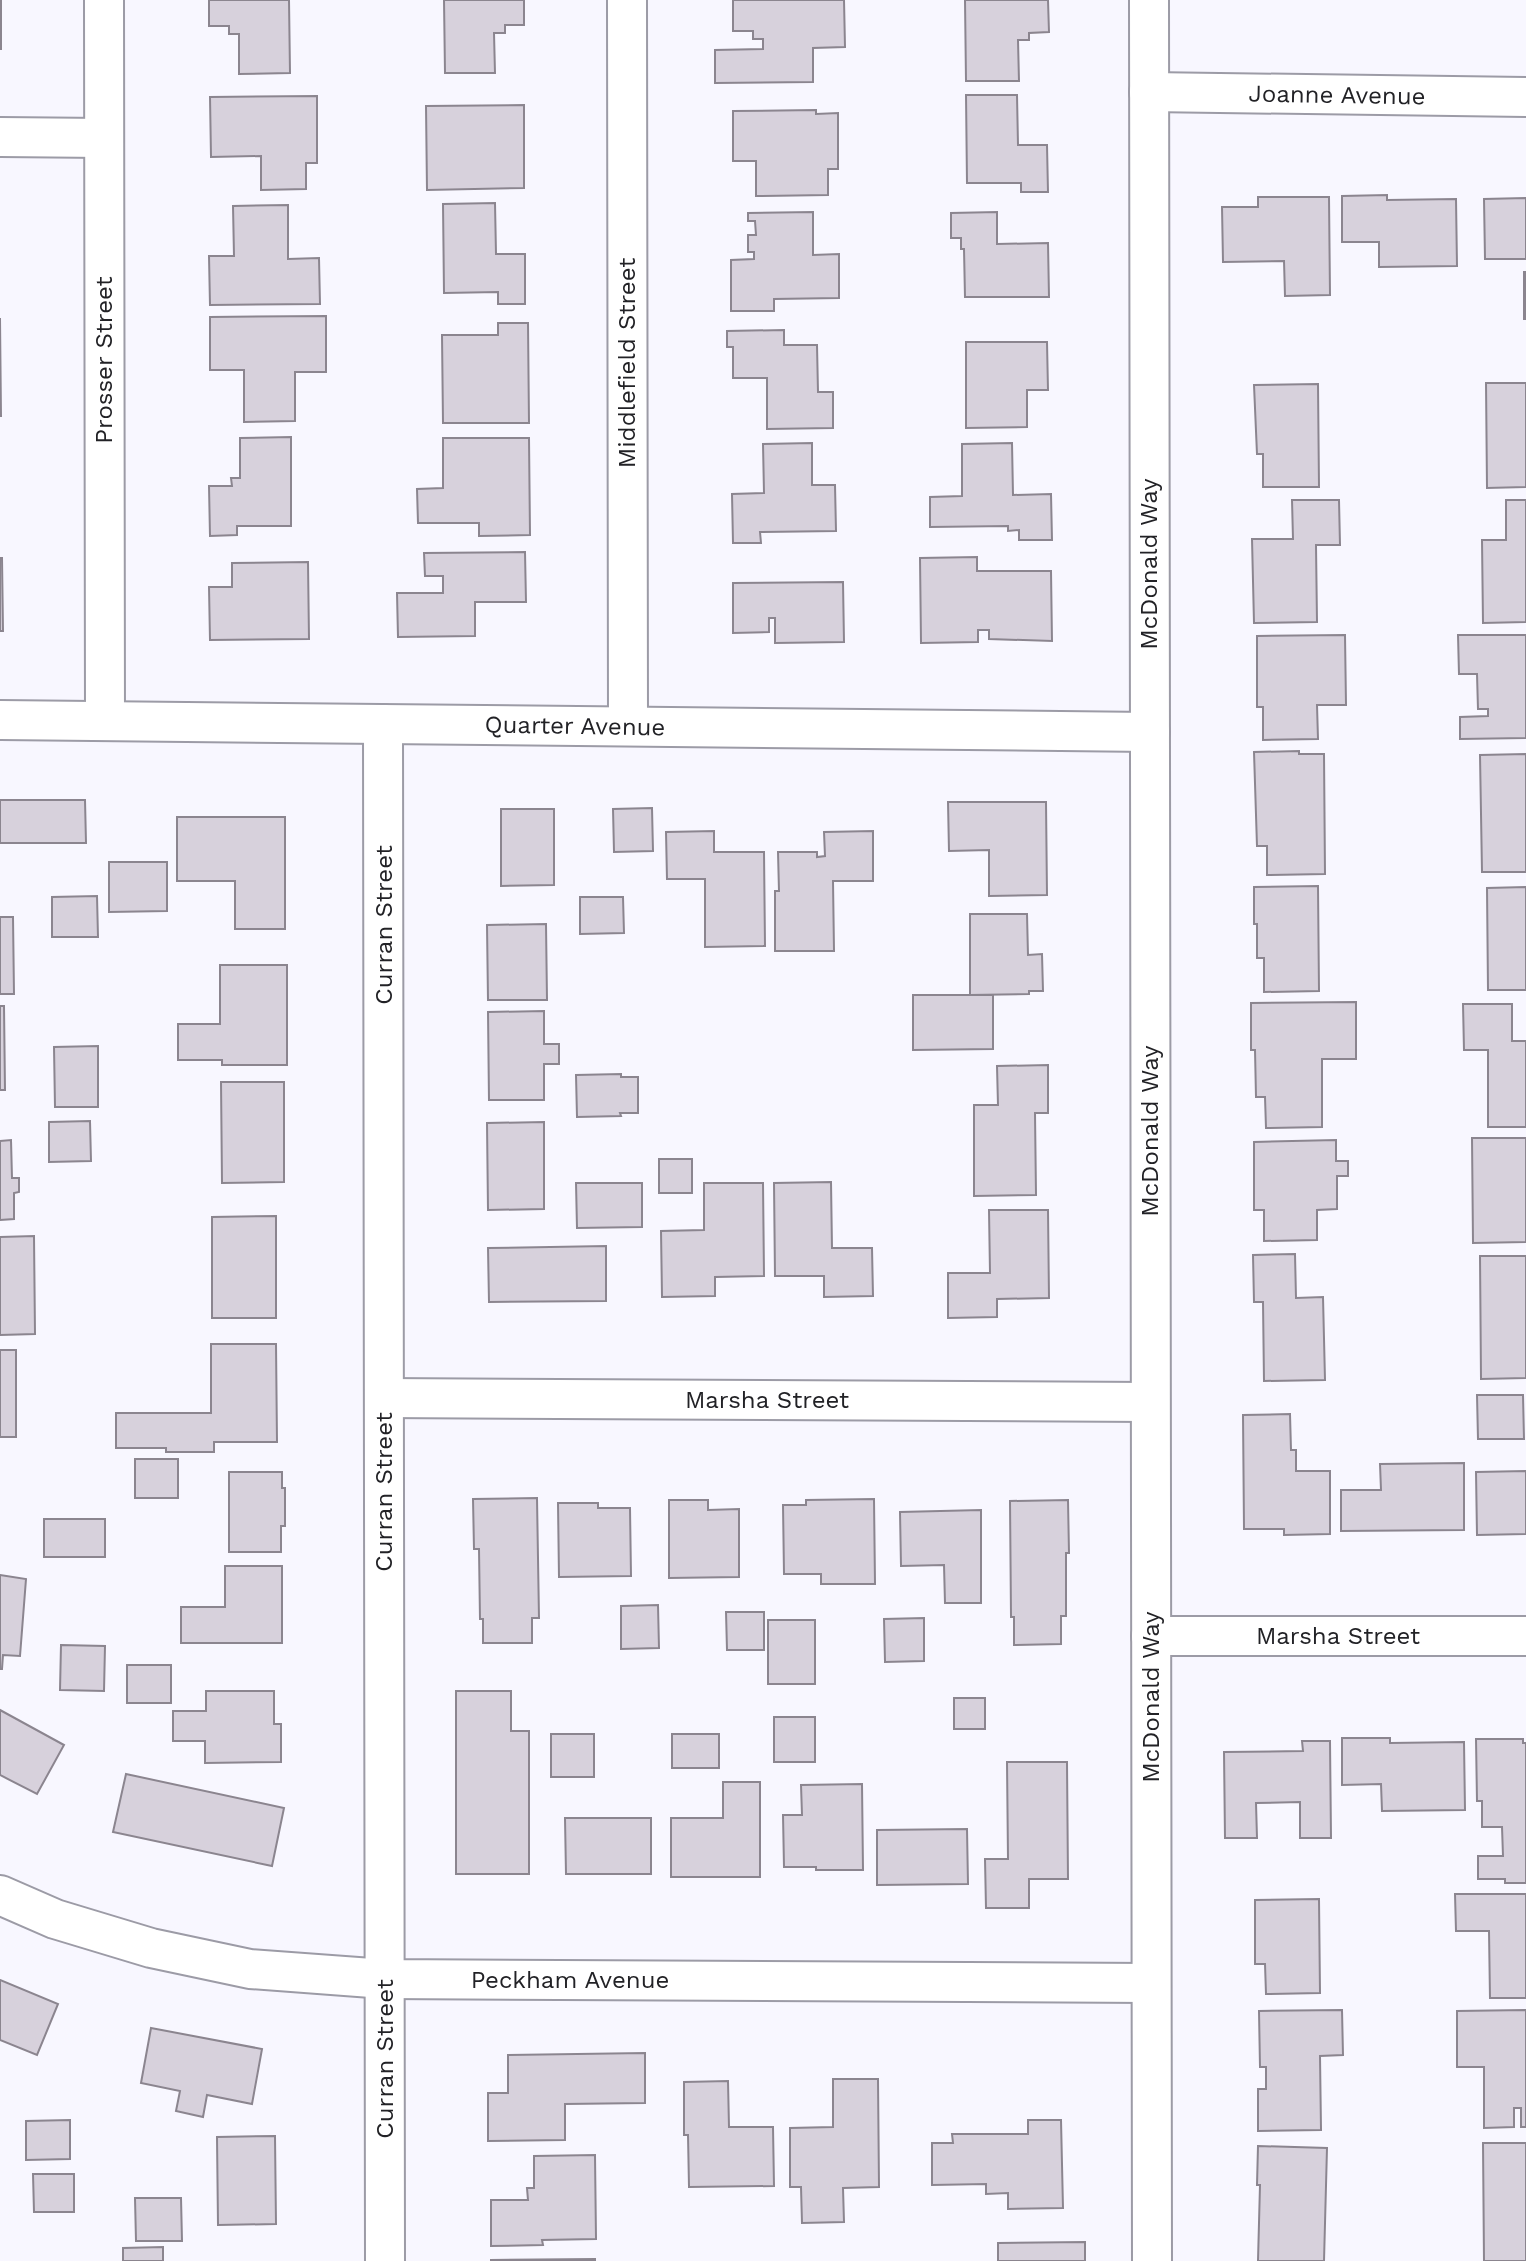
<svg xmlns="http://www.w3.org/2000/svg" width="1526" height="2261" viewBox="0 0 1526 2261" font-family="'Work Sans',sans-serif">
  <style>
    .building { fill: #d7d1dc; stroke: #8b858f; stroke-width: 2 }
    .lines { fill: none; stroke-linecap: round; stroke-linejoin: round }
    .minor-casing { stroke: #9c9ba6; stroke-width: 42 }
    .minor { stroke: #fff; stroke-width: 38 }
    .labels { text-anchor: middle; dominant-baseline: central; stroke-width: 6; stroke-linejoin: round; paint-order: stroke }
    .street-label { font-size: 24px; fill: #222226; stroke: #fff }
  </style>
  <rect width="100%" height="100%" fill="#f8f7ff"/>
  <g class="building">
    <rect x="0" y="0" width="1" height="49"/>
    <polygon points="209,0 289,0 290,73 239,74 239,34 229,34 229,26 209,26"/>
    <polygon points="444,0 524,0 524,25 505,25 505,33 494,33 495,73 445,73"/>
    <polygon points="733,0 844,0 845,47 813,48 813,82 715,83 715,50 763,49 763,39 753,39 753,31 733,31"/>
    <polygon points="965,0 1048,0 1049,32 1029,33 1029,40 1018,40 1019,81 966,81"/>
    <polygon points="966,95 1017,95 1018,145 1047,145 1048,192 1021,192 1021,183 967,183"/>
    <polygon points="317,96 317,163 306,163 306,189 261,190 261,156 211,157 210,97"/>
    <polygon points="524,105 524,188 427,190 426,106"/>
    <polygon points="816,110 816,114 838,113 838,169 828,169 828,195 756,196 756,161 733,161 733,111"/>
    <polygon points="1387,195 1387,200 1456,199 1457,266 1379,267 1379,242 1342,242 1342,196"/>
    <polygon points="1258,197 1329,197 1330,295 1285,296 1284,261 1223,262 1222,207 1258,207"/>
    <polygon points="1526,198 1526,259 1485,259 1484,199"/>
    <polygon points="495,203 496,254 525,254 525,304 498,304 498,292 444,293 443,204"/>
    <polygon points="288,205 288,259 319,258 320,304 210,305 209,256 234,256 233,206"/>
    <polygon points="813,212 813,255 839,254 839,298 774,299 774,311 731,311 731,260 754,259 754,252 748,252 748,235 756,235 755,221 748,221 748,213"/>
    <polygon points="997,212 997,244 1048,243 1049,297 965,297 964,249 961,249 961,238 951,238 951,213"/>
    <rect x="1524" y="272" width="2" height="47"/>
    <polygon points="326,316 326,372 295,372 295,421 244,422 244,370 210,370 210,317"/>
    <polygon points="0,318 1,416 0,416"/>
    <polygon points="498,323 528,323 529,423 443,423 442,335 498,335"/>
    <polygon points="784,330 784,345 817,345 818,392 833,392 833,428 767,429 767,378 733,378 733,347 727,347 727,331"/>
    <polygon points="966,342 1047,342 1048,390 1027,390 1027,427 966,428"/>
    <polygon points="1486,383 1526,383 1526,487 1487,488"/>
    <polygon points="1318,384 1319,487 1263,487 1263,454 1257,454 1254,385"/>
    <polygon points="291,437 291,526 237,526 237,535 210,536 209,486 232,486 231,478 240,478 240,438"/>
    <polygon points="443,438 529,438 530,535 479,536 479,523 418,523 417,489 443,488"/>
    <polygon points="812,443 812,485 835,485 836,531 760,532 761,543 733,543 732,494 764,493 763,444"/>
    <polygon points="1012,443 1013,495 1051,494 1052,540 1019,540 1019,530 1008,531 1008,526 930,527 930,497 962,496 962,444"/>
    <polygon points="1292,500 1339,500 1340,545 1316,545 1317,622 1254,623 1252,539 1293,539"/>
    <polygon points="1506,500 1526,500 1526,622 1483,623 1482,540 1506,540"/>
    <polygon points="525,552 526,602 475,602 475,636 398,637 397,593 443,593 443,576 425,576 424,553"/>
    <polygon points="977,557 977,571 1051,571 1052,641 989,639 989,630 978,630 978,642 921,643 920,558"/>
    <polygon points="0,558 2,558 3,631 0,631"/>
    <polygon points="308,562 309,639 210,640 209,587 232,587 232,563"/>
    <polygon points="843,582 844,642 775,643 775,618 769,618 769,632 733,633 733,583"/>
    <polygon points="1345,635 1346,705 1317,705 1318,739 1263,740 1263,707 1257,707 1257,636"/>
    <polygon points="1458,635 1526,635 1526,738 1460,739 1460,717 1488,716 1488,709 1478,709 1477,674 1459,674"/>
    <polygon points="1299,751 1299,754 1324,754 1325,874 1267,875 1267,846 1257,846 1254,752"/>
    <polygon points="1526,754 1526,872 1482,872 1480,755"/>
    <polygon points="0,800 85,800 86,843 0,843"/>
    <polygon points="948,802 1046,802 1047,895 989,896 989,850 949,851"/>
    <polygon points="652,808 653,851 614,852 613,809"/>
    <polygon points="501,809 554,809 554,885 501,886"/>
    <polygon points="177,817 285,817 285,929 235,929 235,881 177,881"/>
    <polygon points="714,831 714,852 764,852 765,946 705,947 705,879 667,879 666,832"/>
    <polygon points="873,831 873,881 833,881 834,951 775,951 775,891 779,891 778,852 817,852 817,857 825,856 824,832"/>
    <polygon points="109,862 167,862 167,911 109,912"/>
    <polygon points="1318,886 1319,991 1264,992 1264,958 1257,958 1257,924 1254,924 1254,887"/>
    <polygon points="1526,887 1526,990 1488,990 1487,888"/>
    <polygon points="97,896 98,937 52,937 52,897"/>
    <polygon points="580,897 623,897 624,933 580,934"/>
    <polygon points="970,914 1027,914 1028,955 1042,954 1043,991 1029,991 1029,994 970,995"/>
    <polygon points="0,917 13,917 14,994 0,994"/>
    <polygon points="546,924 547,1000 488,1000 487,925"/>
    <polygon points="220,965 287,965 287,1065 222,1065 222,1060 178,1060 178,1024 220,1024"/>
    <polygon points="913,995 993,995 993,1049 913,1050"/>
    <polygon points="1356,1002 1356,1059 1322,1059 1322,1127 1266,1128 1265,1097 1256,1097 1255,1050 1251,1050 1251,1003"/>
    <polygon points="1463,1004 1512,1004 1512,1041 1526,1041 1526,1127 1488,1127 1488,1050 1464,1050"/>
    <polygon points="0,1006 4,1006 5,1090 0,1090"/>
    <polygon points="544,1011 544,1044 559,1044 559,1064 544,1064 544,1100 489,1100 488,1012"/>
    <polygon points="98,1046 98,1107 55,1107 54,1047"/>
    <polygon points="1048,1065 1048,1113 1035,1113 1036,1195 974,1196 974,1105 998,1105 997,1066"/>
    <polygon points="621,1074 621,1077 638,1077 638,1113 620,1113 621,1116 577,1117 576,1075"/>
    <polygon points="221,1082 284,1082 284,1182 222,1183"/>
    <polygon points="90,1121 91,1161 49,1162 49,1122"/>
    <polygon points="544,1122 544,1209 488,1210 487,1123"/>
    <polygon points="1472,1138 1526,1138 1526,1242 1473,1243"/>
    <polygon points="11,1140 12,1178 19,1178 19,1192 14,1193 14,1219 0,1220 0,1141"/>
    <polygon points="1336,1140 1336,1161 1348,1161 1348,1176 1337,1176 1337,1209 1317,1210 1317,1240 1264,1241 1264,1210 1254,1210 1254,1142"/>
    <rect x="659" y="1159" width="33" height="34"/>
    <polygon points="831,1182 832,1248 872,1248 873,1296 824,1297 824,1276 775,1276 774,1183"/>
    <polygon points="576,1183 642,1183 642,1227 577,1228"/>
    <polygon points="704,1183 763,1183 764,1276 715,1277 715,1296 662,1297 661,1231 704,1230"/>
    <polygon points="989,1210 1048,1210 1049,1298 997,1299 997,1317 948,1318 948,1273 990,1273"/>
    <polygon points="276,1216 276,1318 212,1318 212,1217"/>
    <polygon points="34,1236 35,1334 0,1335 0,1237"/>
    <polygon points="606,1246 606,1301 489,1302 488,1248"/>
    <polygon points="1295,1254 1296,1298 1323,1297 1325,1380 1264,1381 1263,1302 1254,1302 1253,1255"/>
    <polygon points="1480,1256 1526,1256 1526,1378 1481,1379"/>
    <polygon points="211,1344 276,1344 277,1442 214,1442 214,1452 166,1452 166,1448 116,1448 116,1413 211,1413"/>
    <rect x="0" y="1350" width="16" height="87"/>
    <polygon points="1477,1395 1523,1395 1524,1439 1478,1439"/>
    <polygon points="1290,1414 1291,1450 1296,1450 1296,1471 1330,1471 1330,1534 1284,1535 1284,1529 1244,1529 1243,1415"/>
    <rect x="135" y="1459" width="43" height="39"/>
    <polygon points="1464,1463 1464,1530 1341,1531 1341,1490 1381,1490 1380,1464"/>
    <polygon points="1526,1471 1526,1534 1477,1535 1476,1472"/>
    <polygon points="229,1472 282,1472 282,1488 285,1488 285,1526 281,1526 281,1552 229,1552"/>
    <polygon points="537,1498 539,1618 532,1618 532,1643 483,1643 483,1619 480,1619 479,1549 474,1549 473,1499"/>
    <polygon points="874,1499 875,1584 821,1584 821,1574 784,1574 783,1505 806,1505 806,1500"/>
    <polygon points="669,1500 708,1500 708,1510 739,1509 739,1577 669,1578"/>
    <polygon points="1068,1500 1069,1553 1066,1553 1066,1616 1061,1616 1061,1644 1014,1645 1014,1617 1011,1617 1010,1501"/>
    <polygon points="558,1503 598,1503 598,1508 630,1508 631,1576 559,1577"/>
    <polygon points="981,1510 981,1603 945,1603 944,1565 901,1566 900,1512"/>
    <rect x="44" y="1519" width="61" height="38"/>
    <polygon points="225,1566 282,1566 282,1643 181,1643 181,1607 225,1607"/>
    <polygon points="0,1575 26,1579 20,1656 3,1655 2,1669 0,1669"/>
    <polygon points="658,1605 659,1648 621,1649 621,1606"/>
    <polygon points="726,1612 764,1612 764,1650 727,1650"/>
    <polygon points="924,1618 924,1661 885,1662 884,1619"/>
    <rect x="768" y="1620" width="47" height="64"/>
    <polygon points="61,1645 105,1646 104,1691 60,1690"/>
    <rect x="127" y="1665" width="44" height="38"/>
    <polygon points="206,1691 274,1691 274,1724 281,1724 281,1762 205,1763 205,1741 173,1741 173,1711 206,1711"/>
    <polygon points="456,1691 511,1691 511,1731 529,1731 529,1874 456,1874"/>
    <rect x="954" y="1698" width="31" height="31"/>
    <polygon points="0,1710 64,1745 37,1794 0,1775"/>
    <rect x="774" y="1717" width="41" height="45"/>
    <rect x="551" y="1734" width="43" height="43"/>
    <rect x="672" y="1734" width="47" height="34"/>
    <polygon points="1342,1738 1390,1738 1390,1743 1464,1742 1465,1810 1382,1811 1381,1784 1342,1785"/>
    <polygon points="1476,1739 1523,1739 1523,1743 1526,1743 1526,1883 1505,1883 1505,1879 1478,1879 1478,1856 1503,1856 1502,1827 1482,1827 1482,1801 1477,1801"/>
    <polygon points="1302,1741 1330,1741 1331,1838 1300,1838 1300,1802 1256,1803 1257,1838 1225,1838 1224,1752 1303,1751"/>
    <polygon points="1007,1762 1067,1762 1068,1879 1029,1879 1029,1908 986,1908 985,1859 1008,1859"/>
    <polygon points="126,1774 284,1808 272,1866 113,1832"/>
    <polygon points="723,1782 760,1782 760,1877 671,1877 671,1818 723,1818"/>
    <polygon points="862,1784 863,1870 816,1870 816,1867 784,1867 783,1815 802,1815 801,1785"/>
    <polygon points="565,1818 651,1818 651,1874 566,1874"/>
    <polygon points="967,1829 968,1884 877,1885 877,1830"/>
    <polygon points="1455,1894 1526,1894 1526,1998 1490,1998 1489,1931 1456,1931"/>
    <polygon points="1319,1899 1320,1993 1266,1994 1265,1964 1255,1964 1255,1900"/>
    <polygon points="0,1980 58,2004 37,2055 0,2040"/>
    <polygon points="1342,2010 1343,2055 1320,2056 1321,2130 1258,2131 1258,2089 1266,2089 1266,2067 1260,2067 1259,2011"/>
    <polygon points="1526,2010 1526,2127 1521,2127 1521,2108 1514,2108 1514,2127 1484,2128 1484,2067 1457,2067 1457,2011"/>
    <polygon points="151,2028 262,2049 252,2104 207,2095 203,2117 176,2111 180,2091 141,2083"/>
    <polygon points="645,2053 645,2103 565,2104 565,2140 488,2141 488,2093 508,2093 508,2055"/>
    <polygon points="833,2079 878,2079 879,2187 843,2188 844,2222 802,2223 801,2187 790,2187 790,2128 833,2127"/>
    <polygon points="728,2081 729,2127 773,2127 774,2186 689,2187 688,2135 684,2135 684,2082"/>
    <polygon points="70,2120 70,2159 26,2160 26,2121"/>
    <polygon points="1028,2120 1061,2120 1063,2208 1008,2209 1008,2193 986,2194 986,2184 932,2185 932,2143 953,2143 952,2134 1028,2134"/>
    <polygon points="275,2136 276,2224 218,2225 217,2137"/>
    <polygon points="1483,2143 1526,2143 1526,2261 1484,2261"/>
    <polygon points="1258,2146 1327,2148 1324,2261 1258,2261 1260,2185 1257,2185"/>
    <polygon points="595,2155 596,2239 542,2240 543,2245 491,2246 491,2200 528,2200 527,2188 534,2188 534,2156"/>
    <polygon points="33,2174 74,2174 74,2212 34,2212"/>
    <polygon points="135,2198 181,2198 182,2241 136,2241"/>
    <polygon points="1085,2242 1085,2261 998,2261 998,2243"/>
    <polygon points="163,2247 163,2261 123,2261 123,2248"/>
    <polygon points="595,2259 595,2261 491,2261 491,2260"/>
  </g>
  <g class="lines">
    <defs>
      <g id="minor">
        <polyline points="104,0 105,721"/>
        <polyline points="627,0 628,726"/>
        <polyline points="1149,0 1152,2261"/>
        <polyline points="1149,92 1526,97"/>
        <polyline points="0,137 104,138"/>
        <polyline points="0,720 1150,732"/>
        <polyline points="383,724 385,2261"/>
        <polyline points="384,1398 1150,1402"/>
        <polyline points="1151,1636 1526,1636"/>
        <polyline points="0,1895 55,1919 151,1948 250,1969 385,1979 1151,1983"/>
      </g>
    </defs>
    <use href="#minor" class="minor-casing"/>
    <use href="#minor" class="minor"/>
  </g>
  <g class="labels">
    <g class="street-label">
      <text transform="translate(1337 95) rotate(1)">Joanne Avenue</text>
      <text transform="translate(104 360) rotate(-90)">Prosser Street</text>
      <text transform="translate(627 363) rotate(-90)">Middlefield Street</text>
      <text transform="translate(1149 564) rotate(-90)">McDonald Way</text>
      <text transform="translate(575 726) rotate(1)">Quarter Avenue</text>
      <text transform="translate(384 925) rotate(-90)">Curran Street</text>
      <text transform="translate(1150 1131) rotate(-90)">McDonald Way</text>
      <text x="767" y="1400">Marsha Street</text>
      <text transform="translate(384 1492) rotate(-90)">Curran Street</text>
      <text x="1338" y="1636">Marsha Street</text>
      <text transform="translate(1151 1697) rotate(-90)">McDonald Way</text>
      <text x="570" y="1980">Peckham Avenue</text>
      <text transform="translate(385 2059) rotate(-90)">Curran Street</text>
    </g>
  </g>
</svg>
